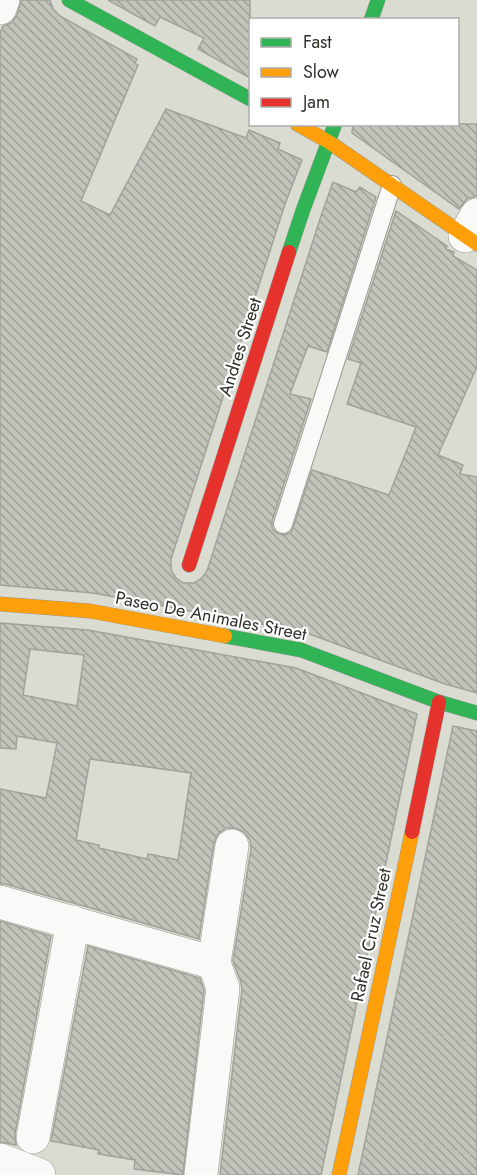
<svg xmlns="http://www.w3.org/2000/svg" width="477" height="1175" viewBox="0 0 477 1175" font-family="Jost,sans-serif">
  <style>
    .building { fill: url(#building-back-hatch); stroke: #a1a29a; stroke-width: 1.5; fill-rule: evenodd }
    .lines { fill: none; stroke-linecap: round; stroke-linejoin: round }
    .lane-casing { stroke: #999b93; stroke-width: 20 }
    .street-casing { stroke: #999b93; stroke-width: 34 }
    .fast-casing { stroke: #999b93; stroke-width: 15 }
    .slow-casing { stroke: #999b93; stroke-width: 15 }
    .jam-casing { stroke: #999b93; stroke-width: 15 }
    .path { stroke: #bcbcb9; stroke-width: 4; stroke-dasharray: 1.5 4.5; stroke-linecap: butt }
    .lane { stroke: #f9faf8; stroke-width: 18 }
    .street { stroke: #f9faf8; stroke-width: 33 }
    .fast { stroke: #30b455; stroke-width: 14 }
    .slow { stroke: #ff9f0a; stroke-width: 14 }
    .jam { stroke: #e5322d; stroke-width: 14 }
    .labels { text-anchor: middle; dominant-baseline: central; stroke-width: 4.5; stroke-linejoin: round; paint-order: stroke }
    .street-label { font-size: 18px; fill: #30322a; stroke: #fff }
  </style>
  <defs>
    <pattern id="building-back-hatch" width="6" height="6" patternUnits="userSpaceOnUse" patternTransform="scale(1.5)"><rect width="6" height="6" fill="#c2c4bb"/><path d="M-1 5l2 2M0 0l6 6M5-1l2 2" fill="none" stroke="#9ea098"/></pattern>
  </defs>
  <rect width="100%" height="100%" fill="#dadcd2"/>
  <g class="building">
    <polygon points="21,0 50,0 53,9 60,16 137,59 135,63 138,65 81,201 110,215 166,109 246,138 249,130 280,143 278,149 302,160 285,204 171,559 171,570 176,578 183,583 194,583 202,578 207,571 321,216 333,182 356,192 360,187 376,197 327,352 308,346 290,394 311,399 272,521 272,527 274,531 279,534 286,535 291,532 293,528 312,470 389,495 416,427 347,404 361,363 348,359 396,211 447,246 446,249 454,252 453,256 477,270 477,367 438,455 463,465 460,474 477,477 477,693 445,684 304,632 93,593 0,585 0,34 3,26 11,23 17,15"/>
    <polygon points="108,0 250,0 250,78 198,49 204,38 160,17 155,26"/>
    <polygon points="353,124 477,124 477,196 467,199 459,209 352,133"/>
    <path d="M0 623 88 630 296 668 417 714 321 1175H220L242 990 241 982 233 961 251 849 250 840 244 832 235 828H226L218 834 214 843 199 939 77 904 5 884H0V789L46 798 57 743 17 736 16 749 0 748ZM30 649 84 655 77 706 23 695ZM90 759 191 773 178 860 148 854 147 859 99 848V845L76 840Z"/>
    <polygon points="453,726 477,731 477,1175 358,1175"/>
    <polygon points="0,921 51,936 15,1134 16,1145 0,1142"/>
    <polygon points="88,946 200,978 204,990 183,1175 134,1169 135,1160 98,1154 99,1150 51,1141"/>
  </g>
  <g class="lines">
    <defs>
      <polyline id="lane" points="283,524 392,185"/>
      <g id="street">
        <polyline points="0,8 3,0"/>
        <polyline points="465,236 477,215"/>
        <polyline points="0,902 214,963"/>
        <polyline points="33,1137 73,922"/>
        <polyline points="0,1160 39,1175"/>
        <polyline points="201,1174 223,988 214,963 232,846"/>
      </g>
      <g id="fast">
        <polyline points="69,0 250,99"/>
        <polyline points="371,20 378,0"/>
        <polyline points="289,252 303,210 335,124"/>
        <polyline points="225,636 301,650 439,702 477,713"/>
      </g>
      <g id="slow">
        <polyline points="297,124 329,142 477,244"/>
        <polyline points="0,604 90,611 225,636"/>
        <polyline points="339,1175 412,832"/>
      </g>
      <g id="jam">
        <polyline points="189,565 289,252"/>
        <polyline points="412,832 439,702"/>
      </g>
    </defs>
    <use href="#lane" class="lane-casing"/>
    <use href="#street" class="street-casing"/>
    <use href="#fast" class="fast-casing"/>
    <use href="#slow" class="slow-casing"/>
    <use href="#jam" class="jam-casing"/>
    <g class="path">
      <polyline points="425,915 477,926"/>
      <polyline points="402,1026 477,1044"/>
      <polyline points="381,1135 477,1155"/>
    </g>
    <use href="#lane" class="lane"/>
    <use href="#street" class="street"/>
    <use href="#fast" class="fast"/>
    <use href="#slow" class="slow"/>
    <use href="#jam" class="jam"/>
  </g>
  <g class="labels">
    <g class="street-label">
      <text transform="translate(240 347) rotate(-72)">Andres Street</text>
      <text transform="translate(211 616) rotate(11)">Paseo De Animales Street</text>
      <text transform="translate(371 935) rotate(-78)">Rafael Cruz Street</text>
    </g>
  </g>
  <rect x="249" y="18" width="210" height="108" fill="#ffffff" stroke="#acadaa" stroke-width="1.5"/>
  <rect x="261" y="38" width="30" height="9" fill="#30b455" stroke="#acadaa" stroke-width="1.5"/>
  <text x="303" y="48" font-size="18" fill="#30322a">Fast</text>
  <rect x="261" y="68" width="30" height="9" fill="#ff9f0a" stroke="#acadaa" stroke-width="1.5"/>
  <text x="303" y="78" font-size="18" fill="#30322a">Slow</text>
  <rect x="261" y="98" width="30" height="9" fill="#e5322d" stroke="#acadaa" stroke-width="1.5"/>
  <text x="303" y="108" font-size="18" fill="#30322a">Jam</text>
</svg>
